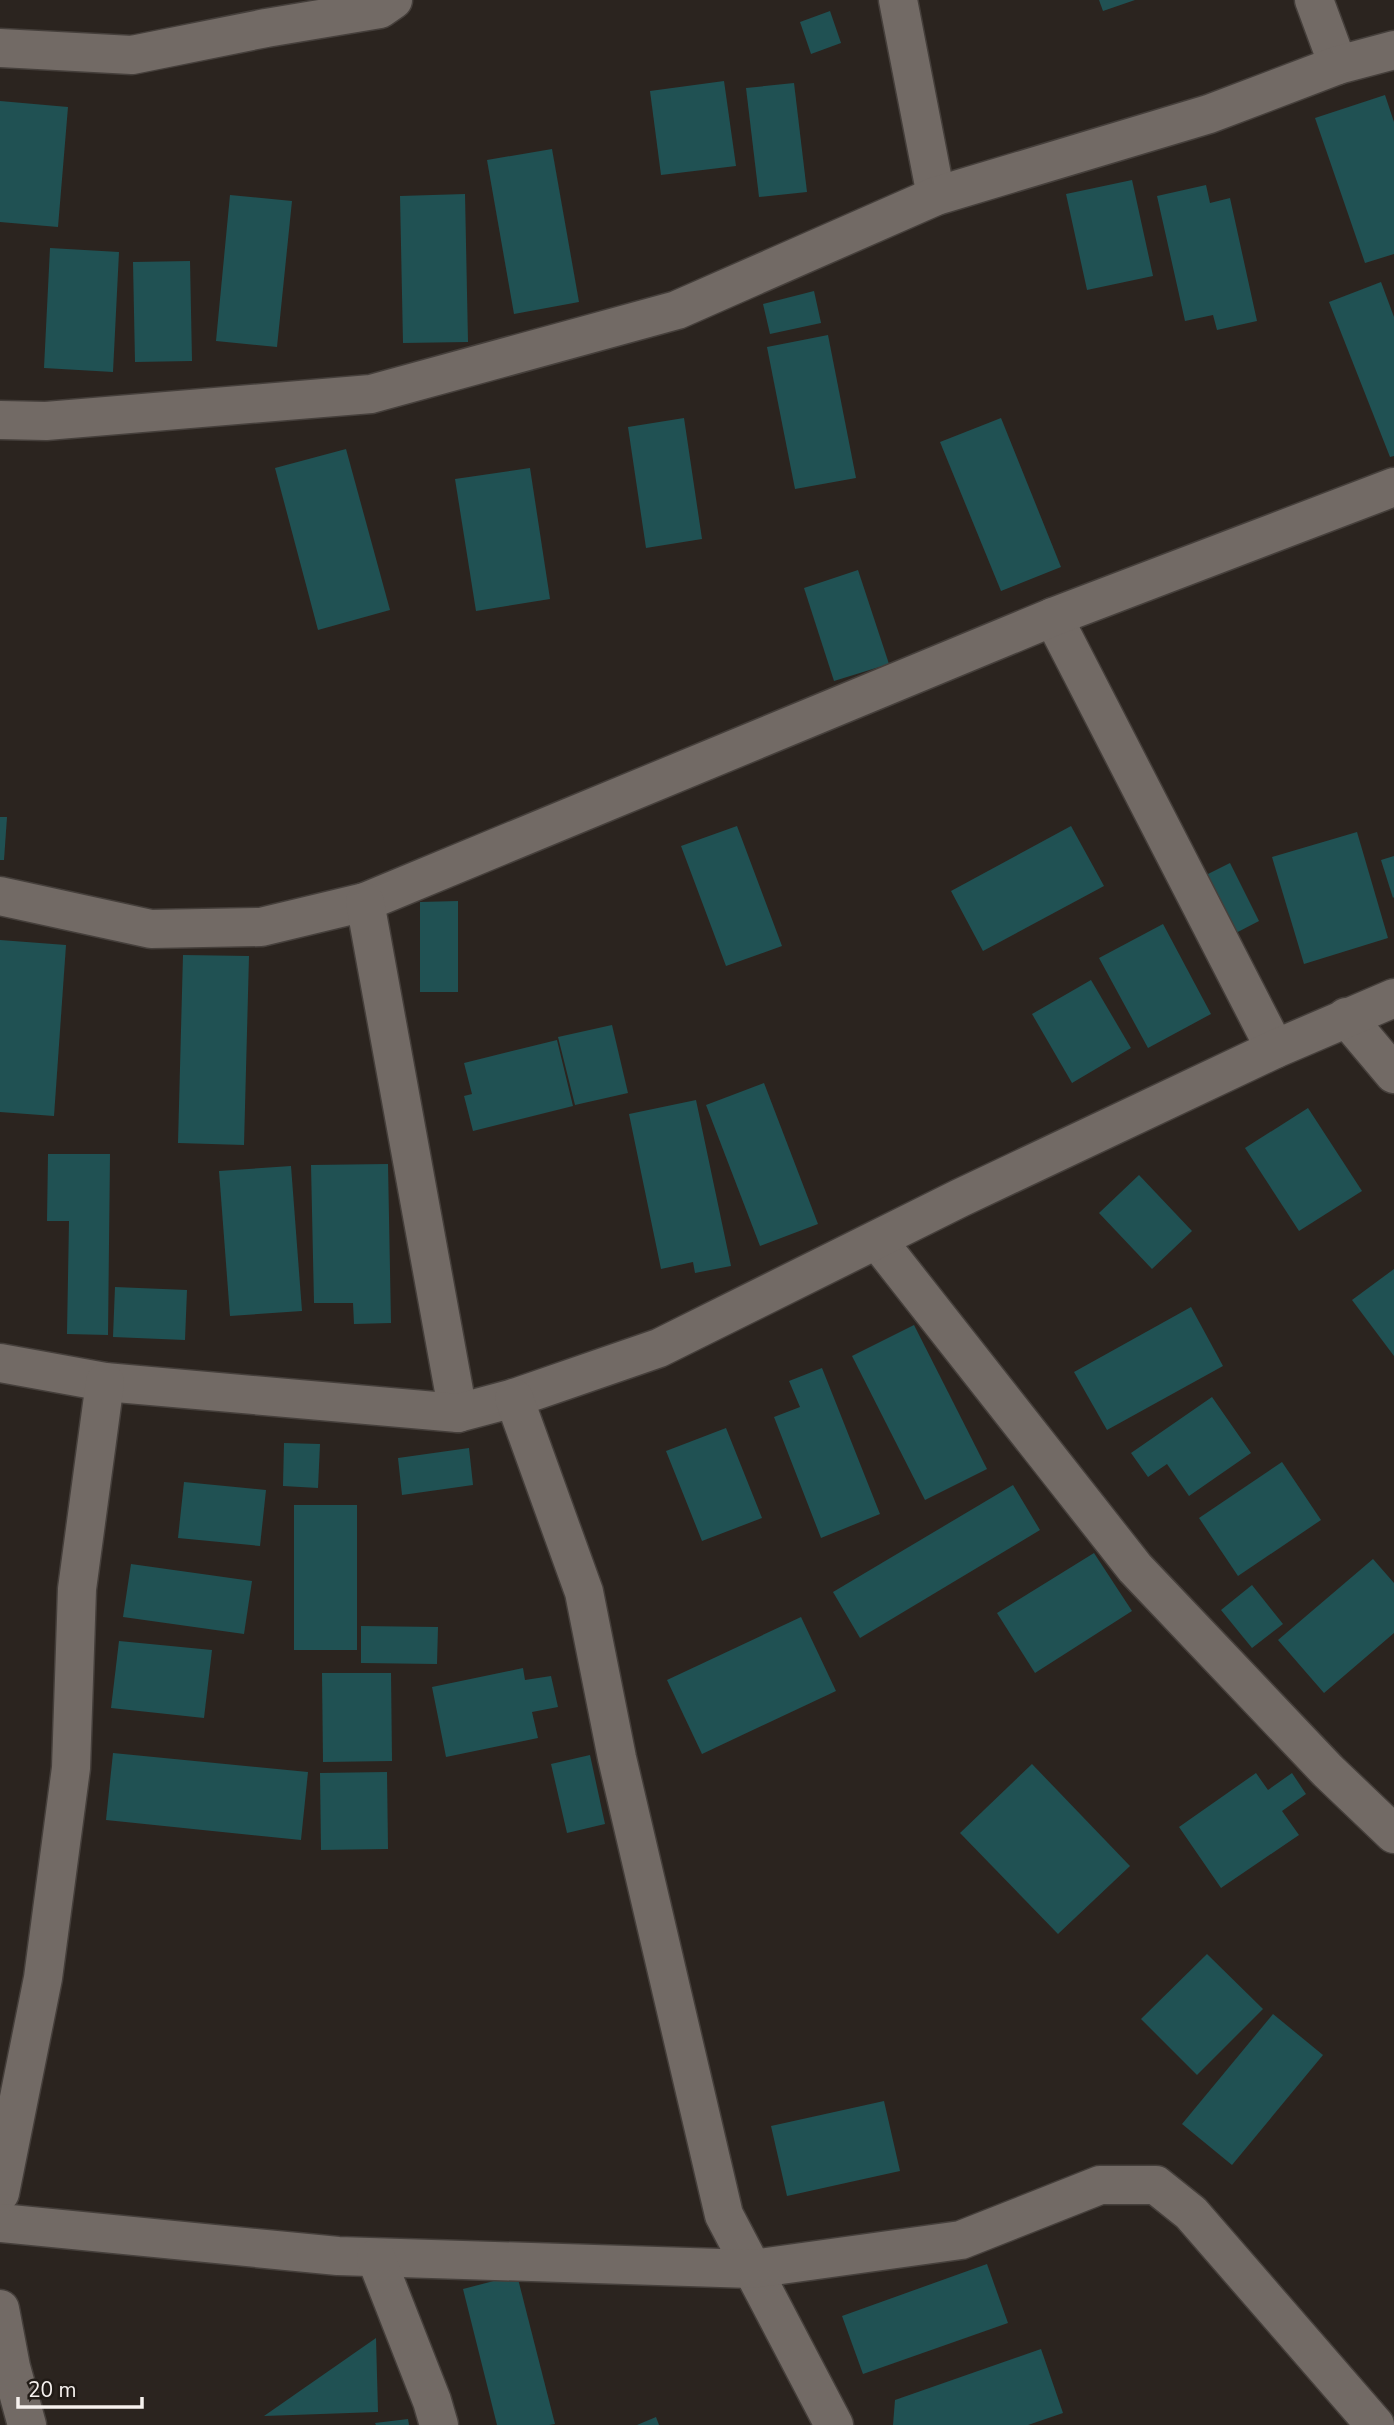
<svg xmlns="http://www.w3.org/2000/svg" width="1394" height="2425" viewBox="0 0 1394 2425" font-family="'Nunito Sans',sans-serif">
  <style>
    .building { fill: #205153 }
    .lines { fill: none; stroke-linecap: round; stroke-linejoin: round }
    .street-casing { stroke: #453f3b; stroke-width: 41 }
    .street { stroke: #726a65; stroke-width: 38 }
  </style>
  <rect width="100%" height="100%" fill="#2b241f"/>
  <g class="building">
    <polygon points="1099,0 1135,0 1103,11"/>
    <polygon points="830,11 841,43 811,54 800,22"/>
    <polygon points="724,81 736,166 661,175 650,91"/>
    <polygon points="794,83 807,192 759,197 746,88"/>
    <polygon points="1385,95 1394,122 1394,254 1365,263 1315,118"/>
    <polygon points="0,101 68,107 58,227 0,222"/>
    <polygon points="552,149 579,302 514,314 487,160"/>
    <polygon points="1132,180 1153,276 1087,290 1066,194"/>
    <polygon points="1206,185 1210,203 1230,198 1257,321 1217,330 1213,315 1185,321 1157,196"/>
    <polygon points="465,194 468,342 403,343 400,196"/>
    <polygon points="230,195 292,201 277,347 216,341"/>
    <polygon points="50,248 119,252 113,372 44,368"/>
    <polygon points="190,261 192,361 135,362 133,262"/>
    <polygon points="1381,282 1394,317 1394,456 1390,457 1329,302"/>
    <polygon points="814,291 821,323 770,334 763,304"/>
    <polygon points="828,335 856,478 795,489 767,347"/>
    <polygon points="684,418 702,539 646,548 628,427"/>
    <polygon points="1001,418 1061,567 1001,591 940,442"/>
    <polygon points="346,449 390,610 318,630 275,468"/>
    <polygon points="530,468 550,599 476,611 455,479"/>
    <polygon points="858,570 889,664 834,681 804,588"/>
    <polygon points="0,817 7,817 4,860 0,860"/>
    <polygon points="737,826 782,946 726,966 681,846"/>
    <polygon points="1071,826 1104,886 983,951 951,891"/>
    <polygon points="1357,832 1388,938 1304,964 1272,857"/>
    <polygon points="1394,856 1394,897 1393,898 1381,860"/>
    <polygon points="1230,863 1259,921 1230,936 1202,877"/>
    <polygon points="458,901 458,992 420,992 420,902"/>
    <polygon points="1163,924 1211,1014 1148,1048 1099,958"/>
    <polygon points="0,940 66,945 54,1116 0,1112"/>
    <polygon points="183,955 249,956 244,1145 178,1143"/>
    <polygon points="1091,980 1131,1048 1072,1083 1032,1014"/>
    <polygon points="612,1025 628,1093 575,1105 558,1037"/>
    <polygon points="557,1040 573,1106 473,1131 464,1096 472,1094 464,1063"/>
    <polygon points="764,1083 818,1224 760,1246 706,1105"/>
    <polygon points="696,1100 731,1266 695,1273 693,1262 661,1269 629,1114"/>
    <polygon points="1308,1108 1362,1191 1299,1231 1245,1148"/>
    <polygon points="48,1154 110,1154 108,1335 67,1334 69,1221 47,1221"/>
    <polygon points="388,1164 391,1323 354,1324 353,1303 314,1303 311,1165"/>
    <polygon points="291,1166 302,1311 230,1316 219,1171"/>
    <polygon points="1139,1175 1192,1231 1152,1269 1099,1213"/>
    <polygon points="1394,1269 1394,1356 1352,1300"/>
    <polygon points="115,1287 187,1290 185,1340 113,1337"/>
    <polygon points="1191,1307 1223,1366 1107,1430 1074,1372"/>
    <polygon points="914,1325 987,1469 925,1500 852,1356"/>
    <polygon points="822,1368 880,1514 821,1538 774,1417 800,1407 789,1381"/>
    <polygon points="1212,1397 1251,1453 1189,1496 1167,1464 1148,1477 1131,1453"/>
    <polygon points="726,1428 762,1518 702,1541 666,1451"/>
    <polygon points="284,1443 320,1444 318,1488 283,1486"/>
    <polygon points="469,1448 473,1485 402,1495 398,1458"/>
    <polygon points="1282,1462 1321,1520 1238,1576 1199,1518"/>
    <polygon points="184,1482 266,1490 260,1546 178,1538"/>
    <polygon points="1013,1485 1040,1530 860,1638 833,1592"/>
    <rect x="294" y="1505" width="63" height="145"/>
    <polygon points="1094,1553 1132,1611 1035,1673 997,1613"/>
    <polygon points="1373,1559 1394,1583 1394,1633 1324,1693 1278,1640"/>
    <polygon points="131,1564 252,1581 244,1634 123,1617"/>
    <polygon points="1252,1585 1283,1624 1252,1648 1221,1610"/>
    <polygon points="801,1617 836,1691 702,1754 667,1680"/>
    <polygon points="361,1626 438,1627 437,1664 361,1663"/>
    <polygon points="119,1641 212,1650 204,1718 111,1708"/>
    <polygon points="523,1668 525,1680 551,1676 558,1707 532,1712 538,1738 446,1757 432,1687"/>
    <polygon points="322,1673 391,1673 392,1761 323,1762"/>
    <polygon points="113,1753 308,1772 301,1840 106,1820"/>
    <polygon points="590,1755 605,1824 567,1833 551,1764"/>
    <polygon points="1032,1764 1130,1866 1058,1934 960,1833"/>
    <polygon points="387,1772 388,1849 321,1850 320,1773"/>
    <polygon points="1256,1773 1268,1790 1292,1773 1306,1794 1282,1811 1299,1835 1221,1888 1179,1827"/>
    <polygon points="1207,1954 1263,2009 1197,2075 1141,2019"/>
    <polygon points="1273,2014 1323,2055 1232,2165 1182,2124"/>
    <polygon points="884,2101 900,2171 787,2196 771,2126"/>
    <polygon points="987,2264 1008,2323 863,2374 842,2316"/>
    <polygon points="517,2275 555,2424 549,2425 497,2425 463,2289"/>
    <polygon points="376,2338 378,2412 264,2416"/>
    <polygon points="1041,2349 1063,2413 1028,2425 893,2425 895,2400"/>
    <polygon points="656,2417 659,2425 637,2425"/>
    <polygon points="408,2419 409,2425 376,2425 375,2423"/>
  </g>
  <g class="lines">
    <defs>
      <g id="street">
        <polyline points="898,0 936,196"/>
        <polyline points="1314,0 1338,65"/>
        <polyline points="0,48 132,55 266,28 380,9 393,0"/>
        <polyline points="0,420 46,421 371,394 677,310 936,196 1209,114 1338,65 1394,50"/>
        <polyline points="1053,617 1275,1049"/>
        <polyline points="0,896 151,929 261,927 365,902 1053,617 1394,487"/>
        <polyline points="365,902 458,1413"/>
        <polyline points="1346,1017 1394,1074"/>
        <polyline points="877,1240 1135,1568 1328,1771 1394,1834"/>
        <polyline points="0,1363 105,1382 458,1413 514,1398 659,1348 960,1198 1275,1049 1394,998"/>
        <polyline points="514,1398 584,1592 617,1758 724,2215 834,2425"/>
        <polyline points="0,2193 43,1978 71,1768 77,1589 105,1382"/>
        <polyline points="0,2223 338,2256 752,2269 961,2240 1100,2185 1156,2185 1191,2213 1375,2425"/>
        <polyline points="376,2258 432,2401 439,2425"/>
        <polyline points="0,2309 11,2367 27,2425"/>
      </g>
    </defs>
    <use href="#street" class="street-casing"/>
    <use href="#street" class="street"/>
  </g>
  <path d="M18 2397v10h124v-10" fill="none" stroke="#f6f1ee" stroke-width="3.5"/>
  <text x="28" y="2397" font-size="21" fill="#f6f1ee" stroke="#211b16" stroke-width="5" paint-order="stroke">20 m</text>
</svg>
